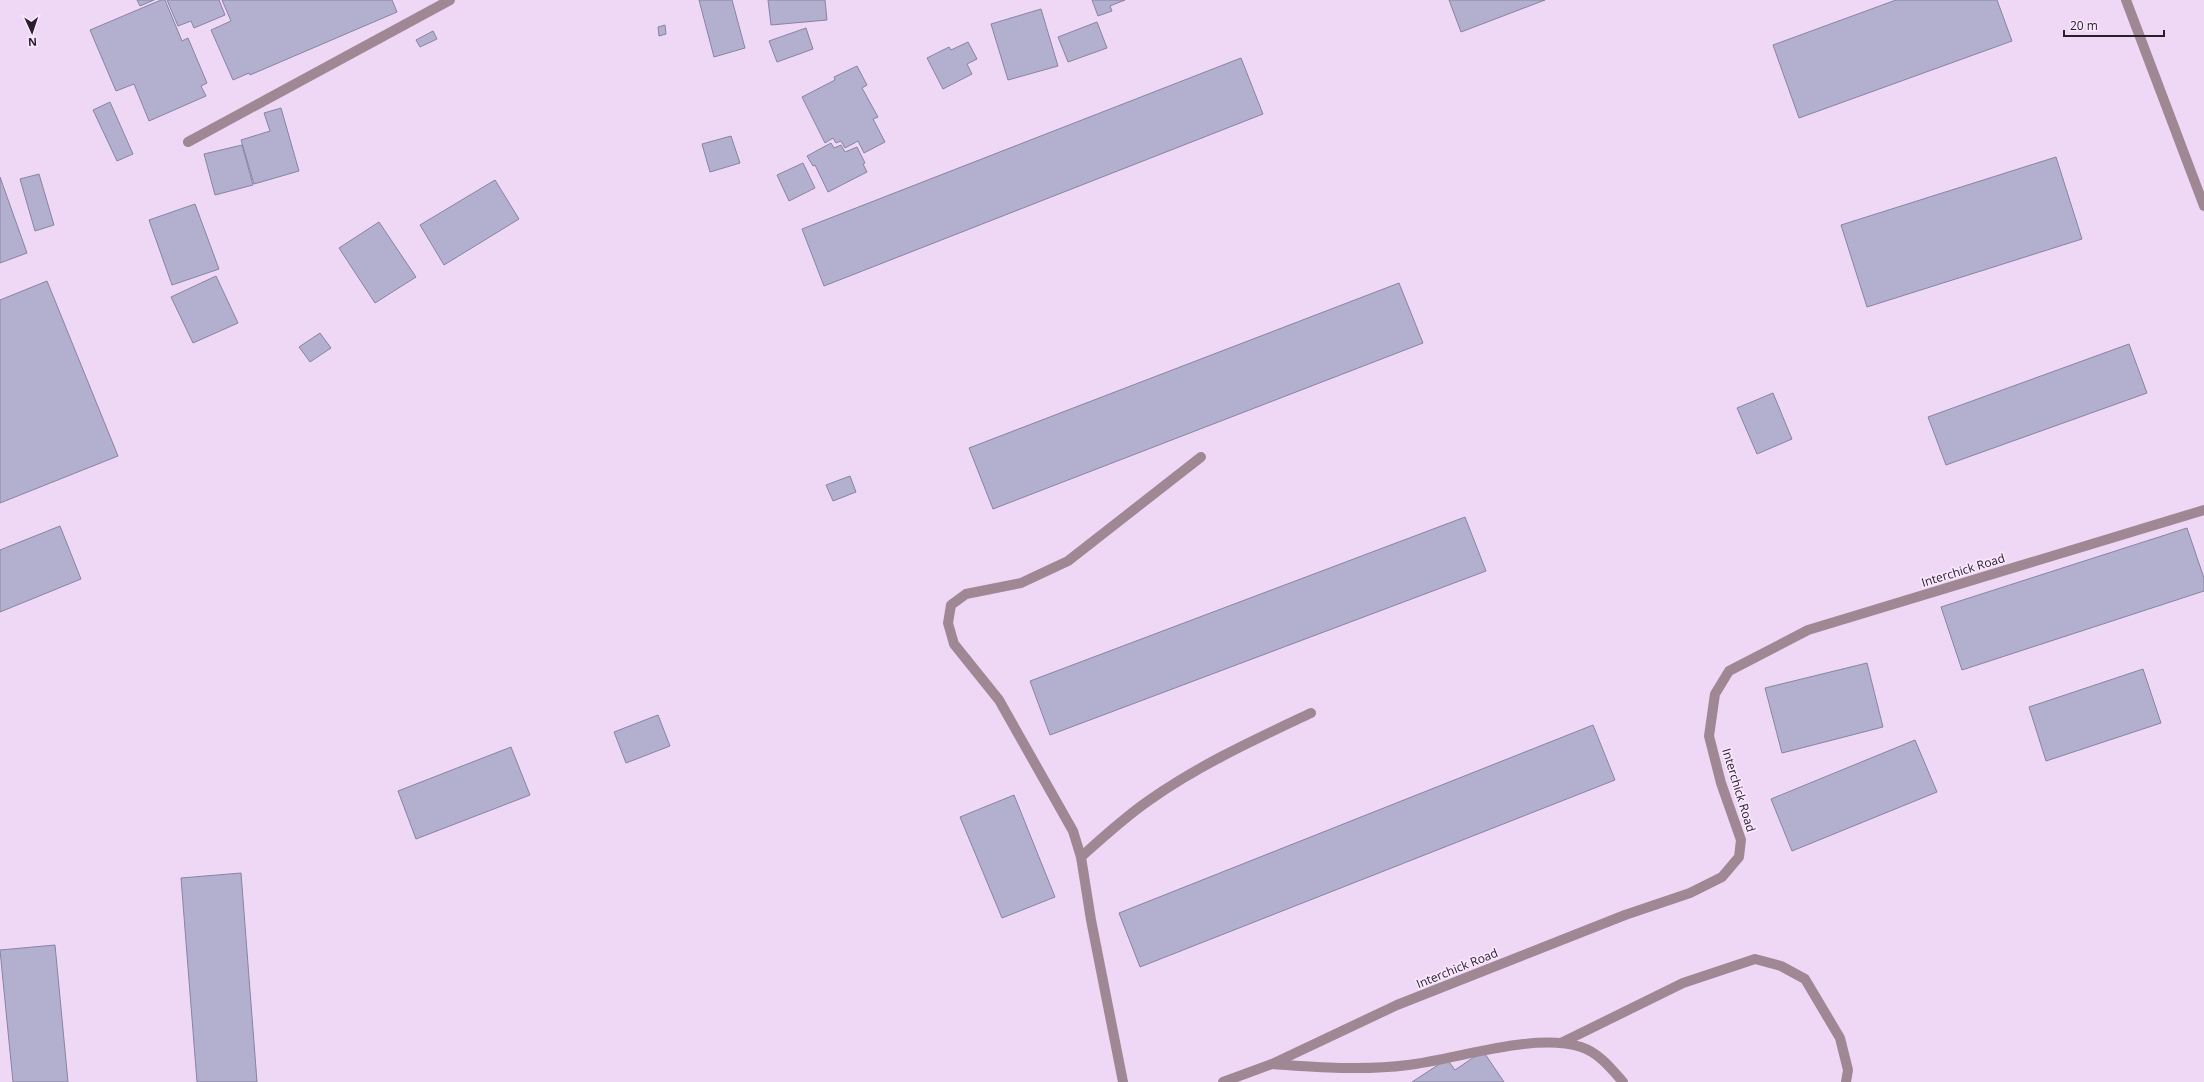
<svg xmlns="http://www.w3.org/2000/svg" width="2204" height="1082" viewBox="0 0 2204 1082" font-family="'Open Sans',sans-serif">
  <style>
    .building { fill: #b2afcf; stroke: #8784a2 }
    .lines { fill: none; stroke-linecap: round; stroke-linejoin: round }
    .service { stroke: #9f8893; stroke-width: 10 }
    .minor { stroke: #9f8893; stroke-width: 10 }
    .labels { text-anchor: middle; dominant-baseline: central; stroke-width: 3.5; stroke-linejoin: round; paint-order: stroke }
    .street-label { font-size: 12px; fill: #271f29; stroke: #f9e7fe }
  </style>
  <rect width="100%" height="100%" fill="#efd8f5"/>
  <g class="building">
    <polygon points="137,0 154,0 140,6"/>
    <polygon points="161,0 165,0 182,41 188,38 207,83 201,86 206,96 149,121 134,84 116,91 90,30"/>
    <polygon points="167,0 219,0 225,15 194,28 191,21 178,26"/>
    <polygon points="222,0 392,0 397,12 250,75 249,73 233,80 211,30 231,21"/>
    <polygon points="699,0 732,0 745,48 714,57"/>
    <polygon points="768,0 825,0 827,20 771,25"/>
    <polygon points="1092,0 1125,0 1110,6 1112,11 1098,16"/>
    <polygon points="1449,0 1545,0 1461,32"/>
    <polygon points="1896,0 1997,0 2012,41 1799,118 1773,45"/>
    <polygon points="1041,9 1058,66 1008,80 991,24"/>
    <polygon points="1097,22 1107,48 1068,62 1058,37"/>
    <polygon points="665,25 666,34 659,36 658,27"/>
    <polygon points="806,28 813,49 777,62 769,41"/>
    <polygon points="433,31 437,39 420,47 416,40"/>
    <polygon points="968,42 977,59 967,64 972,74 943,89 927,58 949,47 951,50"/>
    <polygon points="1241,58 1263,114 824,286 802,229"/>
    <polygon points="857,66 867,85 862,88 878,117 873,119 885,142 864,153 858,141 845,148 841,141 836,143 833,138 825,143 802,97 835,80 834,77"/>
    <polygon points="110,102 133,154 117,161 93,110"/>
    <polygon points="281,108 299,171 254,184 241,140 270,131 264,113"/>
    <polygon points="731,136 740,163 710,172 702,144"/>
    <polygon points="831,143 834,148 841,145 845,152 857,147 865,163 863,164 867,172 828,192 815,165 813,166 807,156"/>
    <polygon points="242,145 253,185 215,195 204,154"/>
    <polygon points="2056,157 2082,239 1867,307 1841,225"/>
    <polygon points="803,163 815,188 789,201 777,175"/>
    <polygon points="39,174 54,225 35,231 20,179"/>
    <polygon points="0,177 27,253 0,263"/>
    <polygon points="495,180 519,219 444,265 420,225"/>
    <polygon points="195,204 219,269 172,285 149,220"/>
    <polygon points="379,222 416,277 375,303 339,248"/>
    <polygon points="216,276 238,323 193,343 171,297"/>
    <polygon points="47,281 118,456 0,503 0,300"/>
    <polygon points="1399,283 1423,343 993,509 969,448"/>
    <polygon points="320,333 331,348 310,362 299,347"/>
    <polygon points="2129,344 2147,393 1946,465 1928,417"/>
    <polygon points="1773,393 1792,439 1757,454 1737,408"/>
    <polygon points="850,476 856,492 833,501 826,485"/>
    <polygon points="1465,517 1486,571 1050,735 1030,681"/>
    <polygon points="60,526 81,579 0,612 0,550"/>
    <polygon points="2187,528 2204,578 2204,591 1962,670 1941,607"/>
    <polygon points="1867,663 1883,727 1782,753 1765,688"/>
    <polygon points="2143,669 2161,723 2046,761 2029,707"/>
    <polygon points="658,715 670,746 626,763 614,732"/>
    <polygon points="1593,725 1615,780 1140,967 1119,913"/>
    <polygon points="1915,740 1937,792 1792,851 1771,799"/>
    <polygon points="511,747 530,795 416,839 398,791"/>
    <polygon points="1014,795 1055,897 1002,918 960,817"/>
    <polygon points="241,873 257,1082 197,1082 181,878"/>
    <polygon points="55,945 68,1082 13,1082 0,950"/>
    <polygon points="1483,1051 1504,1082 1412,1082 1447,1059 1455,1070"/>
  </g>
  <g class="lines">
    <g class="service">
      <polyline points="188,142 450,0"/>
      <path d="M1081 857C1103 837 1126 816 1151 799 1201 764 1256 739 1311 713"/>
      <polyline points="1561,1043 1683,983 1755,959 1781,966 1805,979 1840,1038 1848,1070 1846,1082"/>
      <path d="M1272 1064C1318 1067 1362 1071 1408 1065 1458 1059 1534 1032 1581 1047 1599 1053 1611 1068 1623 1082"/>
      <polyline points="1123,1082 1091,920 1081,857 1073,831 999,700 954,644 948,623 951,605 966,594 1021,583 1068,561 1201,457"/>
    </g>
    <g class="minor">
      <polyline points="2126,0 2204,206"/>
      <polyline points="1223,1082 1272,1064 1397,1005 1625,915 1690,893 1722,877 1739,857 1741,840 1721,783 1709,736 1715,694 1729,671 1808,630 2204,510"/>
    </g>
  </g>
  <g class="labels">
    <g class="street-label">
      <text transform="translate(1963 570) rotate(-17)">Interchick Road</text>
      <text transform="translate(1739 790) rotate(73)">Interchick Road</text>
      <text transform="translate(1457 968) rotate(-22)">Interchick Road</text>
    </g>
  </g>
  <g transform="translate(32 32) rotate(177)" stroke="#f9e7fe" stroke-width="3" paint-order="stroke">
  <path d="M0-3L7 15L0 10L-7 15Z" fill="#271f29"/>
  <text y="-6" font-size="11" font-weight="bold" text-anchor="middle" fill="#271f29">N</text>
  </g>
  <path d="M2064 30v6h100v-6" fill="none" stroke="#271f29" stroke-width="2"/>
  <text x="2070" y="30" font-size="12" fill="#271f29" stroke="#f9e7fe" stroke-width="3" paint-order="stroke">20 m</text>
</svg>
